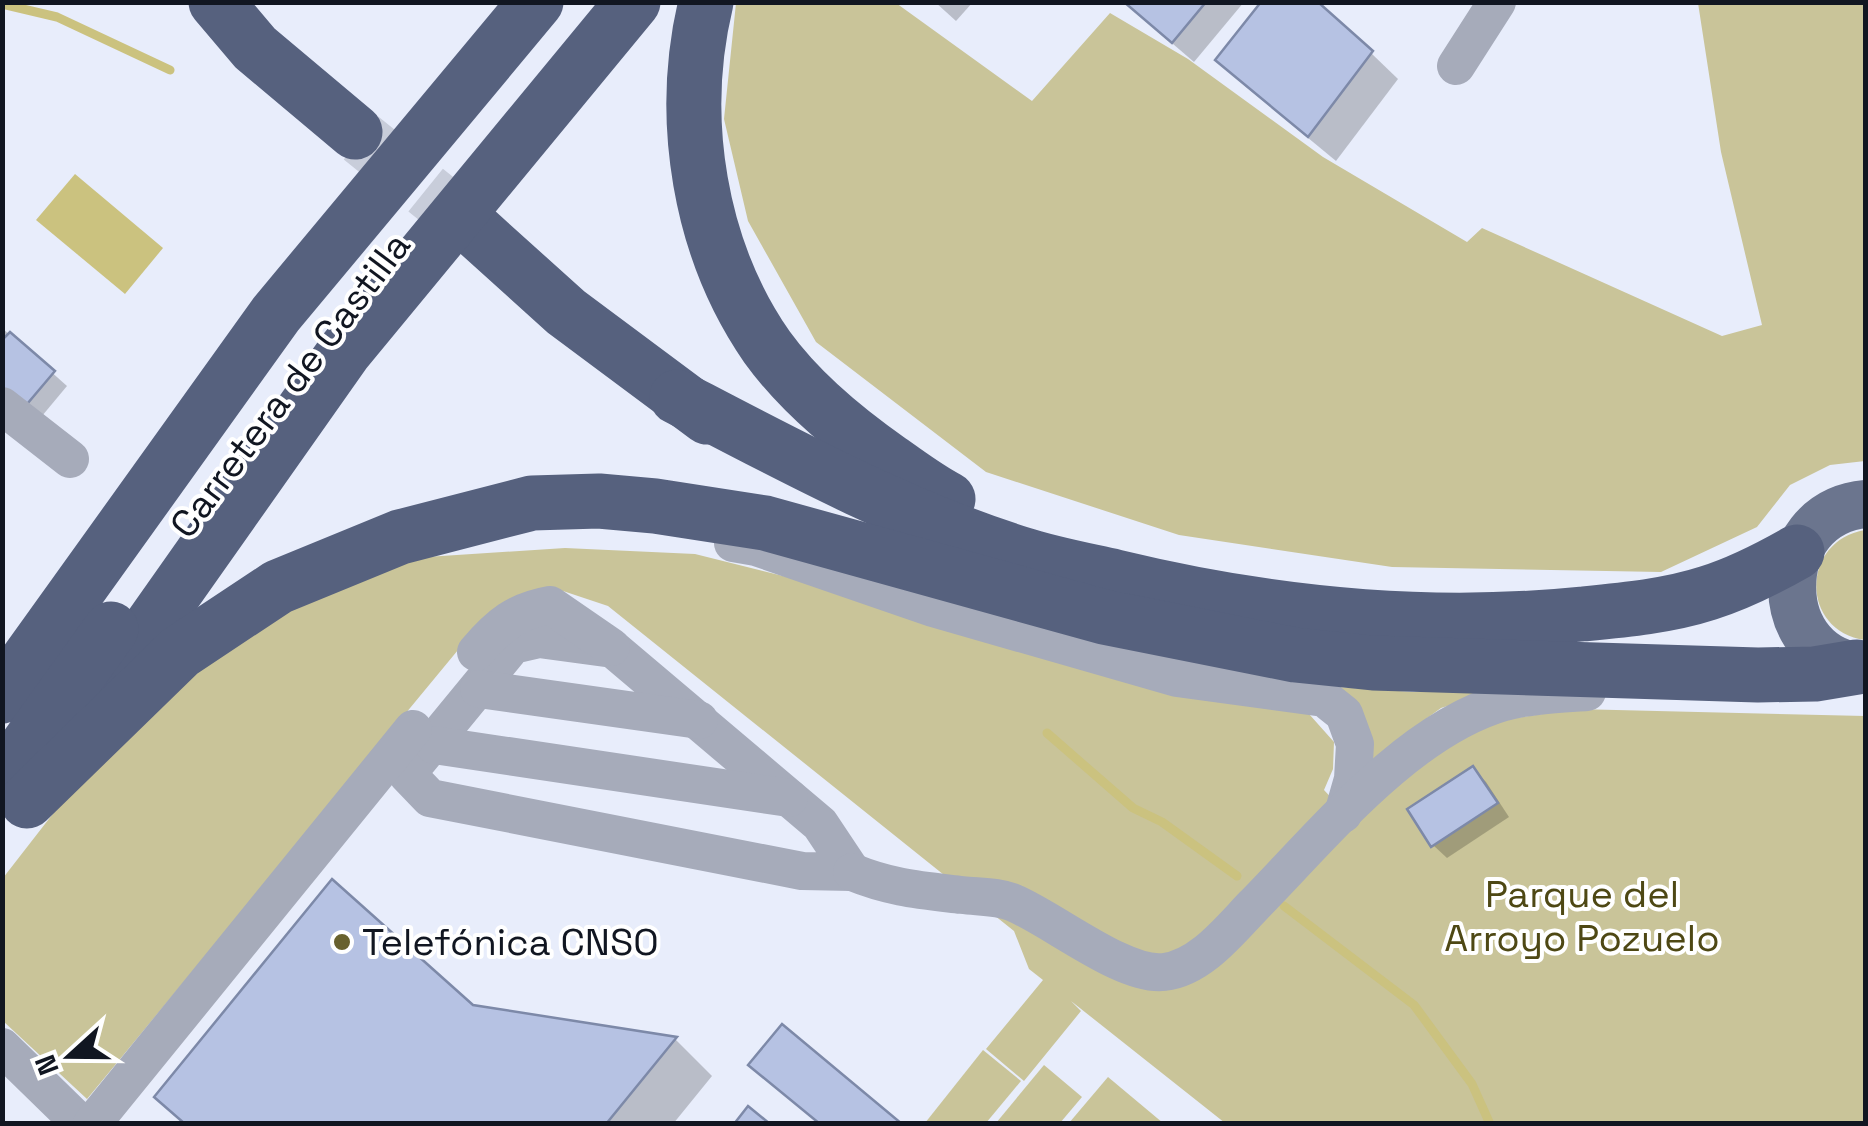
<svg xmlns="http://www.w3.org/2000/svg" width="1868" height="1126" viewBox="0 0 1868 1126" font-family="'Space Grotesk',sans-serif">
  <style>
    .green { fill: #c9c499 }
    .water { fill: #cbc27f }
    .shadow { fill: #0003 }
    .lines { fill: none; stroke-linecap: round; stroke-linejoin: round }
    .stream { stroke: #cbc27f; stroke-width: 9 }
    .building { fill: #b6c2e3; stroke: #7d89a8; stroke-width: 2.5 }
    .highway-tunnel { stroke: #c8cdda; stroke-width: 55; stroke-dasharray: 55 28; stroke-linecap: butt }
    .minor { stroke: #a6abba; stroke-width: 38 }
    .major { stroke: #6b758e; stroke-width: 48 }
    .highway { stroke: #56617e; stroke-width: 55 }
    .poi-dot { fill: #68612e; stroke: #fff; stroke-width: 4 }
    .labels { text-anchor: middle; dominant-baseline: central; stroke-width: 8; stroke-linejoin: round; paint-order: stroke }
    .street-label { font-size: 38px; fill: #111621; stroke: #fff }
    .park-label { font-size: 38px; fill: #4e4814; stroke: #fff }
    .poi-label { font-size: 38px; fill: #111621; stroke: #fff; text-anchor: start }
  </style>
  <rect width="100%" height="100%" fill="#e8edfb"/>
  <g class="green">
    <polygon points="736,3 896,3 1032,101 1110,13 1188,59 1323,157 1467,242 1482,228 1722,336 1762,325 1721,152 1698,3 1865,3 1865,461 1830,465 1790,485 1757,527 1661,572 1392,567 1179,535 986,472 816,342 748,221 724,119"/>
    <path d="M1865 530V640C1800 631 1800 541 1865 530Z"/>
    <polygon points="565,548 695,554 1301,705 1334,742 1333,769 1324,790 1353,821 1430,756 1489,722 1575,709 1865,716 1865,1123 1225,1123 1071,1001 1081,1011 1024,1081 986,1049 1043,980 1029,969 1014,931 608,606 563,591 477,627 87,1099 3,1021 3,878 132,712 218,644 396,559"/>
    <polygon points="1338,687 1414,692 1495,691 1441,708 1408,732 1364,774"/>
    <polygon points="983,1050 1021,1081 986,1123 925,1123"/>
    <polygon points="1044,1065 1082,1097 1060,1123 996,1123"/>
    <polygon points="1108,1077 1163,1123 1069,1123"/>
  </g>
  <polygon class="water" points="75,174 163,248 125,294 36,220"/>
  <g class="shadow">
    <polygon points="935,2 973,2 956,21"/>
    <polygon points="1124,2 1244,2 1194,62"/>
    <polygon points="1371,53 1398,79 1336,161 1245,86 1218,59"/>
    <polygon points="2,328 67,386 37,422 2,393"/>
    <polygon points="1473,769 1486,782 1509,817 1447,858 1433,845"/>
    <polygon points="472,1008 676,1040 712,1076 673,1124 184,1124 158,1097"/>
  </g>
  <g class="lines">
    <g class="stream">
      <polyline points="2,4 57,17 170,70"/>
      <polyline points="1047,733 1133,808 1162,822 1237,876"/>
      <polyline points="1284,906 1414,1005 1472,1084 1490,1124"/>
    </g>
  </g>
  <g class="building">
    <polygon points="1124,2 1206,2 1172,43"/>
    <polygon points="1261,2 1318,2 1373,51 1308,137 1215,60"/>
    <polygon points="10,332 55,371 22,410 2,394 2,340"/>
    <polygon points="1473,766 1498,803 1431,847 1407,809"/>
    <polygon points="332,879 473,1005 677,1037 606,1124 185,1124 154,1097"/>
    <polygon points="782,1024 902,1124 820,1124 748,1065"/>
    <polygon points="748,1106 770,1124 734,1124"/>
  </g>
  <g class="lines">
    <polyline class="highway-tunnel" points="361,138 474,229"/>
    <g class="minor">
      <polyline points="1456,66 1497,2"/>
      <polyline points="2,406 70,459"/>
      <polyline points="733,543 756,547 933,608 1177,678 1324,698 1344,714 1355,744 1353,779 1343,814"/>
      <polygon points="539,639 613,649 820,824 852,872 802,871 430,798 407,774 513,645"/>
      <path d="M476 652C499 625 516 611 550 605L611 647"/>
      <polyline points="479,689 699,720"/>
      <polyline points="434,745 789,798"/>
      <path d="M852 872C891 888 920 890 962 895 979 897 999 896 1014 903 1054 920 1124 977 1164 972 1200 968 1229 931 1253 906 1322 836 1407 730 1504 702 1531 695 1559 694 1587 692"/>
      <polyline points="2,1047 81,1124"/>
      <polyline points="92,1124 413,729"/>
    </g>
    <path class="major" d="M1866 504C1766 513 1769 664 1866 667"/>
    <g class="highway">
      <polyline points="216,2 255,48 355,132"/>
      <path d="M706 2C678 118 699 249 767 347 798 390 847 431 890 461 909 474 927 488 948 499"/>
      <polyline points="474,229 566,312 707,417"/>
      <path d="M677 397C788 455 901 516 1021 554 1052 564 1085 570 1116 577 1269 614 1425 630 1582 614 1624 610 1668 606 1708 593 1740 583 1769 568 1797 552"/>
      <polyline points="106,690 345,351 633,2"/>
      <polyline points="2,696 276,314 536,2"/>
      <polyline points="2,781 111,629"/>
      <polyline points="27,801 180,652 278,587 400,537 532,503 599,501 655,506 765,523 1104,617 1295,655 1373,663 1758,675 1815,674 1857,667"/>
    </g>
  </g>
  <circle class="poi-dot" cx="342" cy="942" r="10"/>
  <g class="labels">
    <g class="street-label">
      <text transform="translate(290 385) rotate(-53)">Carretera de Castilla</text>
    </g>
    <g class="park-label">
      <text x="1582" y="894">Parque del<tspan x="1582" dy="44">Arroyo Pozuelo</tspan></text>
    </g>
    <g class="poi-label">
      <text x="362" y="942">Telefónica CNSO</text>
    </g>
  </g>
  <rect width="1868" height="1126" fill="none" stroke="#111621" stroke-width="10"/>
  <g transform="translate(70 1056) rotate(249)" stroke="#ffffff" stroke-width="8" paint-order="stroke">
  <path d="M0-8L18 38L0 25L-18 38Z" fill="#111621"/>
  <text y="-15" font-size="28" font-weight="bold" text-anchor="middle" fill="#111621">N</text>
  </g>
</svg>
